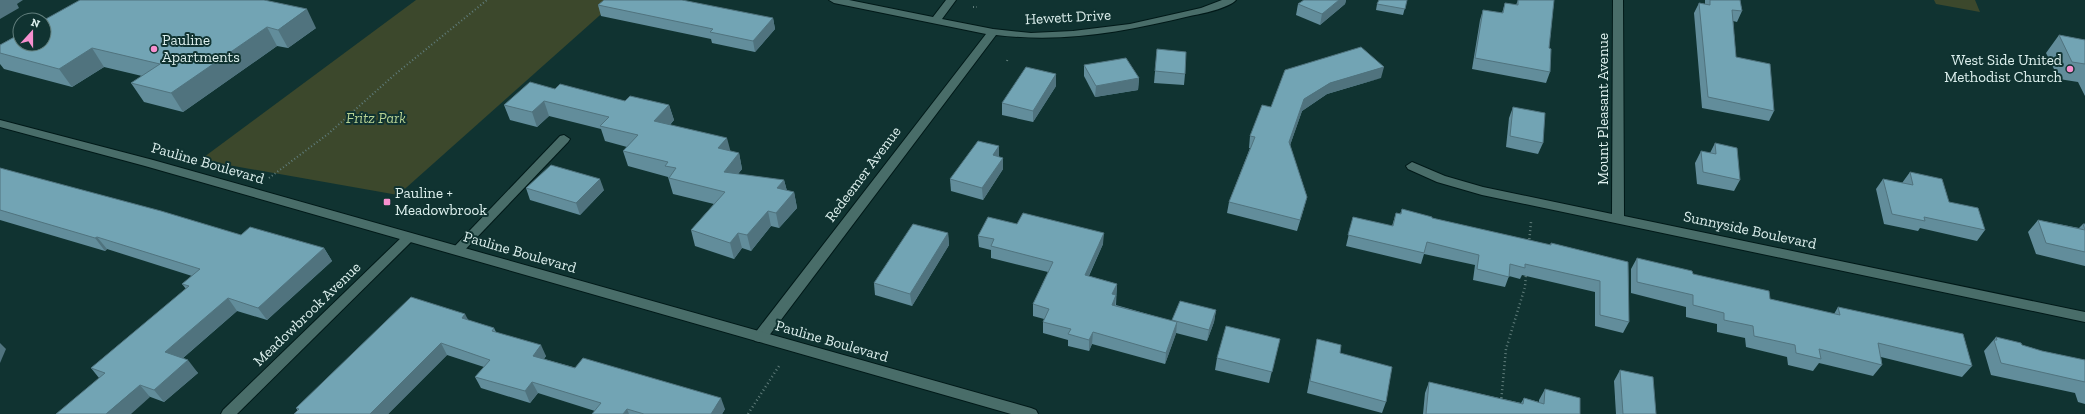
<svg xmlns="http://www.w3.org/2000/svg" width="2085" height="414" viewBox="0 0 2085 414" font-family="'Zilla Slab',serif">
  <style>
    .green { fill: #3c482c }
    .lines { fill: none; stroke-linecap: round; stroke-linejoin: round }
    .service-casing { stroke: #011918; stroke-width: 2 }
    .minor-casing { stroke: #011918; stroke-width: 2 }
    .tertiary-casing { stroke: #011918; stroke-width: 2 }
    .path-far1 { stroke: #607d7b; stroke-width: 2; stroke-dasharray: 1 2.5; stroke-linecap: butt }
    .path { stroke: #607d7b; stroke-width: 2.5; stroke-dasharray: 1 3; stroke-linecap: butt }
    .service { fill: #496d69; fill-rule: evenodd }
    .minor { fill: #496d69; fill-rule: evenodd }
    .tertiary { fill: #496d69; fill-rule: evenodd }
    .wall { fill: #628d9b }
    .shaded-wall { fill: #50737e }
    .building { fill: #72a4b4; stroke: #50737e }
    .poi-dot { fill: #f790cf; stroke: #103331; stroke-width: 1.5 }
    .labels { text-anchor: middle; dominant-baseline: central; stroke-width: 4; stroke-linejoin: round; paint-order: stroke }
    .street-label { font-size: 15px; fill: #ddf0ee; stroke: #103331 }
    .poi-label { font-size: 15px; fill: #ddf0ee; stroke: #103331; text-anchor: start }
    .park-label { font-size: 15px; font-style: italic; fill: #b7d294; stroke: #103331 }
  </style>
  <rect width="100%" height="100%" fill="#103331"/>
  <g class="green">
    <polygon points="416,0 617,0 398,195 200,160"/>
    <polygon points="1934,0 1975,0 1980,12 1936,4"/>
  </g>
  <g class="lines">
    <defs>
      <polygon id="service" points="564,135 570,139 568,142 461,254 453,254 451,251 453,248 560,136"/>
      <g id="minor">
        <path d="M829 0H849L933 17 946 0H956L942 19 993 29 1031 33 1073 31 1130 24 1201 8 1222 0H1236C1229 8 1201 14 1190 16 1123 32 1065 43 996 35L765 341 760 342 755 341 753 337 755 333 986 34 834 3Z"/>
        <polygon points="1613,0 1623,0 1624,216 2085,312 2085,322 1482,195 1437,182 1408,169 1406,166 1412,162 1445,176 1483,187 1612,214"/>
        <polygon points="409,233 413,234 415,237 413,240 237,414 221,414 223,410 405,234"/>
      </g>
      <polygon id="tertiary" points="0,120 153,160 1031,408 1036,410 1038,414 1011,414 145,166 0,127"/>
    </defs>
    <use href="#service" class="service-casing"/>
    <use href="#minor" class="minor-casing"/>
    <use href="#tertiary" class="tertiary-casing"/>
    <g class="path-far1">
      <polyline points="973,7 977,7"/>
      <polyline points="1007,61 1008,58"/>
      <polyline points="269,178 328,134 393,76 487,0"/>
    </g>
    <g class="path">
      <polyline points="1529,243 1531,222"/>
      <polyline points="1501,402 1506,349 1525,287 1526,274"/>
      <polyline points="748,414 779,366"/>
    </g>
    <use href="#service" class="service"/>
    <use href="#minor" class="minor"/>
    <use href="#tertiary" class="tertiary"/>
  </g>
  <g class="wall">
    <polygon points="1304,0 1346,0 1345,4 1320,25 1296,15 1298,4"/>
    <polygon points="1407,0 1403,15 1376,10 1377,4"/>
    <polygon points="1518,0 1554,0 1549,48 1550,72 1546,83 1472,69 1480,20 1483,10 1502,13 1505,3 1516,5"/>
    <polygon points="1705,0 1740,0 1742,11 1737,22 1733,21 1736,57 1774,111 1769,121 1702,108 1694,13 1699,3 1705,4"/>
    <polygon points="598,5 773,18 775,29 755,52 712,43 711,39 601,16"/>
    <polygon points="44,20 316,28 288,48 277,46 183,112 144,102 131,83 142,76 104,67 72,87 4,69 0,64 0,45"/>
    <polygon points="2059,35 2085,40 2085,96 2078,82 2059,79 2046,53"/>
    <polygon points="1157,49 1185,74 1184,85 1154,83"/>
    <polygon points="1084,65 1139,78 1138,90 1095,97 1084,76"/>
    <polygon points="1381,78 1327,94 1302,111 1290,145 1307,197 1304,208 1297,231 1227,213 1229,202 1250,148 1249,148 1250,136 1271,107"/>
    <polygon points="1056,86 1033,122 1002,115 1002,103"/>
    <polygon points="555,89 625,101 669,105 674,120 670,125 730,151 739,153 742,169 738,174 784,180 787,191 794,192 797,208 779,228 771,226 751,251 742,248 734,259 695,246 691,230 714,204 673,194 668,177 628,166 623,151 627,147 605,141 601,129 549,116 537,127 510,120 504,105"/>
    <polygon points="1513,107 1543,143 1538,154 1506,147 1509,118"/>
    <polygon points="1715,143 1740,180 1734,191 1697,184 1695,163 1701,151 1710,153"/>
    <polygon points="1003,158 1003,169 983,200 951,191 950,179"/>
    <polygon points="0,168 241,235 324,248 332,261 267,320 237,311 183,358 198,373 164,402 99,378 91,368 186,289 182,284 192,276 107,249 105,251 0,220"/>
    <polygon points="1910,172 1985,230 1977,241 1920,228 1918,231 1884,224 1876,189 1883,179 1902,183"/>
    <polygon points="526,188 604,190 580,215 530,200"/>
    <polygon points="1402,209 1432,218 1550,245 1551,243 1628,262 1629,322 1623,333 1595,326 1595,292 1522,275 1520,279 1509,276 1505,287 1473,280 1475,265 1424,254 1421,264 1346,246 1353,217 1392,226 1396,213 1400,214"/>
    <polygon points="2038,220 2079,228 2083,224 2085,224 2085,266 2036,254 2028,232"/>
    <polygon points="948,233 949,245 912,306 875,295 874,283"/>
    <polygon points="978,236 1103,244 1089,276 1117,284 1116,305 1172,321 1216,310 1214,322 1207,341 1176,333 1165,364 1092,344 1089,351 1068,346 1068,340 1043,333 1043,322 1044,319 1033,316 1033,304 1048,272 991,258 991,250 979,247"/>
    <polygon points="1637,258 1693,274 1770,299 1834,314 1838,307 1972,366 1962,377 1881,357 1882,365 1873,376 1819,363 1813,371 1788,365 1787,357 1746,347 1745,338 1717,332 1717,324 1686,317 1686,307 1631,293 1631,269"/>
    <polygon points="468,320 494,328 496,332 546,356 544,359 725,409 722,414 592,414 595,411 538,393 530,403 481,388 475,377 484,367 447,355 388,414 294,414 298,411 296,408"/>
    <polygon points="1996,337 2022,345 2042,351 2085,360 2085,404 2078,402 2075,393 1991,375 1984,351"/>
    <polygon points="1317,339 1340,353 1386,402 1382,413 1307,393 1315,351"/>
    <polygon points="1277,350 1269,383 1215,370 1217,358"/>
    <polygon points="1620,370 1656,414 1616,414 1614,381"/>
    <polygon points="1429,382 1521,403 1524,398 1539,402 1539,400 1545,389 1580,414 1423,414 1425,393"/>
  </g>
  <g class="shaded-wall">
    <polygon points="0,0 23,0 17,4 19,8 0,19"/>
    <polygon points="1339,0 1346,0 1345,4 1320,25 1322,14"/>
    <polygon points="307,9 316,28 288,48 278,30"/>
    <polygon points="773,18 775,29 755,52 753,41"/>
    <polygon points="267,27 277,46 183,112 171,93"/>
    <polygon points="92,48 104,67 72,87 59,69"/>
    <polygon points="1384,67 1381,78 1327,94 1302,111 1287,154 1289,142 1304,99 1330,83"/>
    <polygon points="1056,74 1056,86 1033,122 1033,111"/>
    <polygon points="1139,78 1138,90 1095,97 1096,86"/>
    <polygon points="544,101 549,116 537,127 532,112"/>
    <polygon points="669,105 674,120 659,136 654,121"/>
    <polygon points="727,138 731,153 718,148"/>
    <polygon points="999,146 999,158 993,155"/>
    <polygon points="739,153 742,169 727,187 724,172"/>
    <polygon points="1003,158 1003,169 983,200 982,188"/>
    <polygon points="600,179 604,190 580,215 576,203"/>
    <polygon points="784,180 788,195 777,188"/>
    <polygon points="794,192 797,208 779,228 776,213"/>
    <polygon points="768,211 771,226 751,251 747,235"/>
    <polygon points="738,233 742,248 734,259 730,243"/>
    <polygon points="948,233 949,245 912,306 910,294"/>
    <polygon points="1104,233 1103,244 1084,286 1085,275"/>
    <polygon points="97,237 107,249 105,251 95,238"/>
    <polygon points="324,248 332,261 267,320 258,308"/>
    <polygon points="1117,284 1115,307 1112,316 1112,294"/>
    <polygon points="228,298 237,311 175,365 165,352"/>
    <polygon points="1216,310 1214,322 1207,341 1209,330"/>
    <polygon points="465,314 471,325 462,318"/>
    <polygon points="1177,322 1176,334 1165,364 1166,353"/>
    <polygon points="1093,332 1092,344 1089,351 1089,340"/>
    <polygon points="0,343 6,349 0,363"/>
    <polygon points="441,343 447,355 388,414 370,414"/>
    <polygon points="541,345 546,356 538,367 533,356"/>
    <polygon points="188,360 198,373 164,402 154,390"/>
    <polygon points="532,382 538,393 530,403 525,391"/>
    <polygon points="140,385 150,397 131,414 106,414"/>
    <polygon points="721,398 725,409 722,414 711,414"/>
    <polygon points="627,409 629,414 623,414"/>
  </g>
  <g class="building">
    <polygon points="80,0 264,0 307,9 278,30 267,27 171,93 131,83 160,64 92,48 59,69 0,53 0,45 20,34 20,44 44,44 44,20"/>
    <polygon points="604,0 682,0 773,18 753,41 710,32 713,29 598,5"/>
    <polygon points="1304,0 1339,0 1322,14 1298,4"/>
    <polygon points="1379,0 1407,0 1405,9 1377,4"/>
    <polygon points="1518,0 1554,0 1549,48 1551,49 1550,72 1475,58 1483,10 1503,13 1505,3 1518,5"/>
    <polygon points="1710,0 1740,0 1742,11 1732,10 1736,57 1770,64 1774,111 1708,97 1699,3 1710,5"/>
    <polygon points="2059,35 2085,40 2085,64 2072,62"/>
    <polygon points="1361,47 1384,67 1330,83 1304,99 1289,142 1307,197 1300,220 1229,202 1255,137 1250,136 1262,105 1271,107 1285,70"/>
    <polygon points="1157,49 1186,52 1185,74 1155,71"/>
    <polygon points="1126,58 1139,78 1096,86 1084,65"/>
    <polygon points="1026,67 1056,74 1033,111 1002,103"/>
    <polygon points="530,82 555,89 560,84 625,101 630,96 669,105 654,121 727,138 718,148 739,153 724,172 784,180 777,188 794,192 776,213 768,211 747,235 738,233 730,243 691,230 725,192 669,178 676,168 665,166 668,162 623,151 638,135 600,126 609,117 544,101 532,112 504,105"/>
    <polygon points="1513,107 1545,113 1543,143 1510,136"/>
    <polygon points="978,141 999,146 993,155 1003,158 982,188 950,179"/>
    <polygon points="1715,143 1737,148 1740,180 1703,172 1701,151 1716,154"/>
    <polygon points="551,165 600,179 576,203 526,188"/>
    <polygon points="0,168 161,211 241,235 250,227 324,248 258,308 228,298 165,352 188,360 154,390 140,385 106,414 56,414 105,373 91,368 189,286 182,284 200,269 97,237 95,238 0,210"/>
    <polygon points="1910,172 1942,179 1949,202 1978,208 1985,230 1924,217 1925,221 1892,214 1883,179 1913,185"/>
    <polygon points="1402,209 1432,217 1432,218 1551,245 1551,243 1628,262 1629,322 1600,315 1600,281 1525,264 1525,268 1510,264 1509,277 1477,269 1479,255 1427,242 1424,253 1348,235 1353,217 1393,226 1396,213 1401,214"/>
    <polygon points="1023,213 1104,233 1085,275 1117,284 1112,294 1116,295 1112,305 1177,322 1166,353 1093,332 1089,340 1068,334 1071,329 1043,322 1049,309 1033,304 1053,262 991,246 994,239 978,236 988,217 1017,224"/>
    <polygon points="2038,220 2085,230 2083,224 2085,224 2085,252 2046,243"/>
    <polygon points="913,224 948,233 910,294 874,283"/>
    <polygon points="1637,258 1692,271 1693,274 1769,291 1770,299 1840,315 1838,307 1963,334 1972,366 1878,343 1882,365 1819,349 1821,359 1796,353 1795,345 1754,336 1753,326 1724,320 1724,313 1693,305 1693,295 1637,282"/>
    <polygon points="411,297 465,314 462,318 494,328 492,331 541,345 533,356 575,368 583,358 721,398 711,414 644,414 627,409 623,414 592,414 601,403 532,382 525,391 475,377 490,360 441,343 370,414 294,414 299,409 296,408"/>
    <polygon points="1180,301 1216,310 1209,330 1172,320"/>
    <polygon points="1226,326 1280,339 1272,372 1217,358"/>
    <polygon points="1996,337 2021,343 2022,345 2042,351 2085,360 2085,382 2001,363 1994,340 1997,340"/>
    <polygon points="1317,339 1341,345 1340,353 1392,367 1386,402 1310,381"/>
    <polygon points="1620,370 1653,377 1656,414 1623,414"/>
    <polygon points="1429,382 1523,404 1524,398 1544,404 1545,389 1580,398 1580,414 1426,414"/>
  </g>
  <g class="poi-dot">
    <circle cx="154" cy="49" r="4"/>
    <circle cx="2070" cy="69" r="4"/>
    <rect x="383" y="198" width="8" height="8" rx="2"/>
  </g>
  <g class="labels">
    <g class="street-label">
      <text transform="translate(1068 17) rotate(-3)">Hewett Drive</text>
      <text transform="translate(1603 109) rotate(-90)">Mount Pleasant Avenue</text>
      <text transform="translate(208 163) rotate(16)">Pauline Boulevard</text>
      <text transform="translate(863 174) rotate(-53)">Redeemer Avenue</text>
      <text transform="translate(1750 230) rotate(12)">Sunnyside Boulevard</text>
      <text transform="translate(520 252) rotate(16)">Pauline Boulevard</text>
      <text transform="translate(307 314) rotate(-44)">Meadowbrook Avenue</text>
      <text transform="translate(832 341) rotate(16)">Pauline Boulevard</text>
    </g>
    <g class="poi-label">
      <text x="162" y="40">Pauline<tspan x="162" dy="17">Apartments</tspan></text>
      <text x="2062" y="60" text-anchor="end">West Side United<tspan x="2062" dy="17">Methodist Church</tspan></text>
      <text x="395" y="193">Pauline +<tspan x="395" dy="17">Meadowbrook</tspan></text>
    </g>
    <g class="park-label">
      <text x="376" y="118">Fritz Park</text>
    </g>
  </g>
  <g transform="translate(32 32) rotate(21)"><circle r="19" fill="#103331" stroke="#627f7d"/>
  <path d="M0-3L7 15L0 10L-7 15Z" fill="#f790cf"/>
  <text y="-6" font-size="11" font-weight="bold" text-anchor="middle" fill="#ddf0ee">N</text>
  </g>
</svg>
